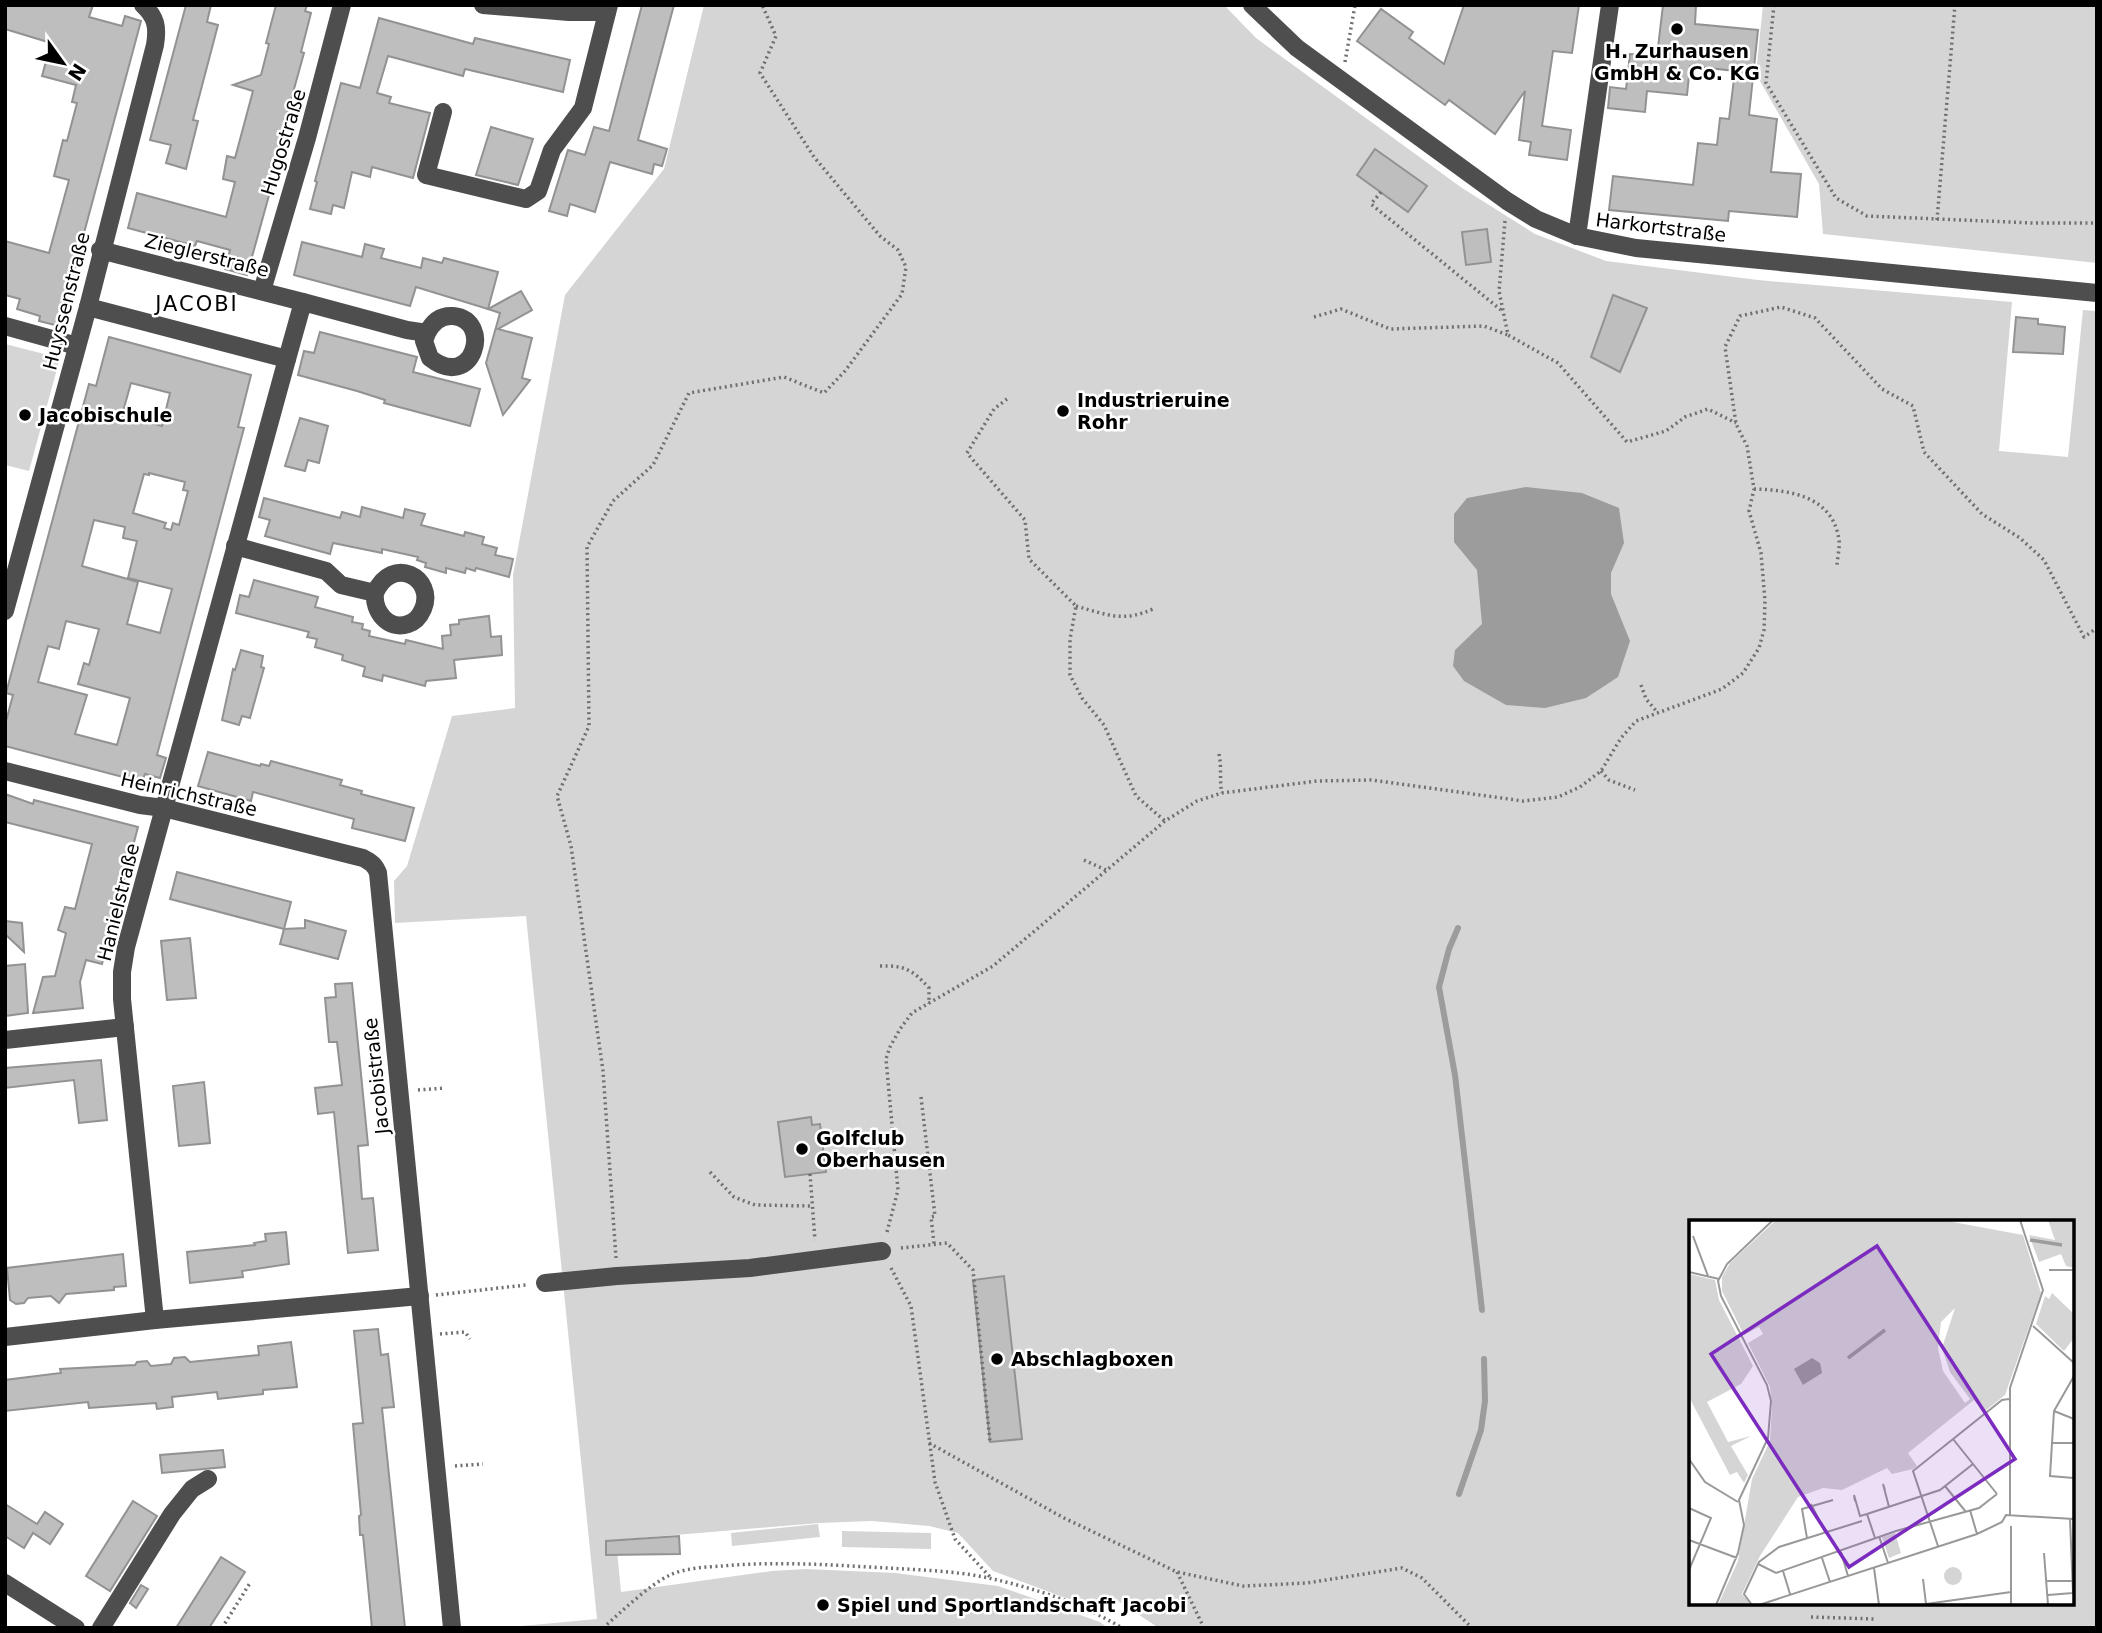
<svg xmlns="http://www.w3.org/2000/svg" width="2102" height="1633" viewBox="0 0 2102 1633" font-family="'DejaVu Sans',sans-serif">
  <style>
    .green { fill: #d5d5d5; fill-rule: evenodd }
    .water { fill: #9c9c9c }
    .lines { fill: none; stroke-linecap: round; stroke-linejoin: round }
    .stream { stroke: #9c9c9c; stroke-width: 6 }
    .building { fill: #bebebe; stroke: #929292; stroke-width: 2; fill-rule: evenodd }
    .path { stroke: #707070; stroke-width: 3.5; stroke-dasharray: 2 3.5; stroke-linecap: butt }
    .minor { stroke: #4e4e4e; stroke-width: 18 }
    .poi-dot { fill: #000; stroke: #fff; stroke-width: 2.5 }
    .labels { text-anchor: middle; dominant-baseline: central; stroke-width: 5; stroke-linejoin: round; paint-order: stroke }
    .poi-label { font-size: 19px; font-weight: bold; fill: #000; stroke: #fff; text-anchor: start }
    .street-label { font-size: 19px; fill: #000; stroke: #fff }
    .neighbourhood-label { font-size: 21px; letter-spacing: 2px; fill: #000; stroke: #fff }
    .inset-river { fill: none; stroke: #9c9c9c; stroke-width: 3.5 }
    .inset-road { fill: none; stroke: #999; stroke-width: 2 }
    .view { fill: #7b2cbf; fill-opacity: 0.15; stroke: #7b2cbf; stroke-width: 3.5 }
    .inset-edge { fill: none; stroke: #000; stroke-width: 3.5 }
  </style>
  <rect width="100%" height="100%" fill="#fff"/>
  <g class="green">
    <path d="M704 5H1224L1256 38 1462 188 1535 234 1606 261 1758 280 2012 302 1999 451 2068 457 2083 310 2097 311V1628H1159L1115 1599 1103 1612 993 1571 958 1533 929 1526 872 1521 819 1523 616 1540 621 1592 772 1571 806 1569 895 1573 998 1586 1100 1622 1108 1628H501L597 1619 526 916 395 923 394 881 407 866 452 716 515 708 513 575 565 295 664 169ZM1691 1222H2072V1603H1691Z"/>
    <polygon points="1763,5 2097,5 2097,263 1823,234 1819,184 1756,74"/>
    <polygon points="5,344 60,358 29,471 5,465"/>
    <polygon points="818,1524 820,1537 732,1546 731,1533"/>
    <polygon points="842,1531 931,1533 931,1549 842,1547"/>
  </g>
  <polygon class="water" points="1526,487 1582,493 1619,508 1624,543 1611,573 1611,594 1630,641 1618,677 1586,698 1545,708 1506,705 1464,681 1453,666 1455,650 1482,624 1477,570 1454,542 1454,514 1467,498"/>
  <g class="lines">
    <g class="stream">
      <polyline points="1458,928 1449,949 1439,987 1455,1075 1482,1310"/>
      <polyline points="1459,1494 1481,1430 1485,1401 1484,1359"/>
    </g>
  </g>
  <g class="building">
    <polygon points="5,5 93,5 89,17 122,26 125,16 141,21 59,326 39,321 40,316 17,309 20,299 5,295 5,241 49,253 69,180 54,176 63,140 67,141 77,103 72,102 76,85 42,76 51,43 5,29"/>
    <polygon points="186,5 211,5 207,22 218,25 193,120 198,121 186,169 166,163 171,145 150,140"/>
    <polygon points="276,5 307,5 305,11 311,13 301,52 304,53 267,187 271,188 247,275 225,269 230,250 197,241 195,246 128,228 137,193 226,217 235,182 223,179 227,156 235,158 253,91 233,85 261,75 269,44 266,43"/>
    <polygon points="642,5 674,5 638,140 667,149 662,166 654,164 652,174 610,162 595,212 570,204 567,216 549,211 568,150 585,155 594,127 609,131"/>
    <polygon points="1464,5 1579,5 1572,53 1553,51 1542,126 1571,130 1567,160 1529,155 1531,142 1519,140 1525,91 1495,134 1449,100 1445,105 1357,41 1381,9 1413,32 1409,38 1444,64"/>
    <polygon points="1663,5 1696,5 1695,24 1758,30 1749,115 1777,119 1771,172 1801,174 1797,217 1729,211 1728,221 1609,210 1613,176 1693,185 1698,143 1717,145 1720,118 1729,119 1735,71 1690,66 1687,95 1647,91 1645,112 1608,108 1610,87 1626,89 1630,54 1657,56"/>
    <polygon points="379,18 473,44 475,38 570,60 563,92 465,69 463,76 388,56 377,93 391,97 389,103 430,113 413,178 372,167 370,177 352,172 344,208 333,205 331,214 310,209 317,182 315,181 341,83 360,88"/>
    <polygon points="491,127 533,139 518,185 476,175"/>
    <polygon points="1375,149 1427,186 1408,212 1357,175"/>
    <polygon points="1487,229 1491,262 1466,265 1462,232"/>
    <polygon points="302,242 362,257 365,244 384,249 381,258 421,268 423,258 442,263 444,258 498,272 488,309 416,287 410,306 294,275"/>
    <polygon points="521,291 532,310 498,329 532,338 522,378 530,380 503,415 486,363 500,313 488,309"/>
    <polygon points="1613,295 1647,308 1620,372 1591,357"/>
    <polygon points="2016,317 2038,319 2038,324 2065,327 2063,354 2013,352"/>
    <polygon points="320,332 417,357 413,372 480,389 470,426 384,403 385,400 357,391 298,375 304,351 314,353"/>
    <path d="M109 337 251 375 238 427 244 428 157 755 166 758 160 778 145 774 142 782 5 746V725L13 695 6 693 89 384 96 386ZM131 383 170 393 162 426 122 415ZM149 473 185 482 183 490 188 491 179 525 173 523 171 530 164 528 166 523 133 513 144 474 149 475ZM94 520 125 527 123 538 137 541 128 578 172 589 160 633 127 624 138 582 82 566ZM66 621 99 629 89 665 84 663 78 684 130 698 117 745 75 734 87 695 38 682 48 646 59 649Z"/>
    <polygon points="300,418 328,426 319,463 308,460 305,471 285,466"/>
    <polygon points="264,498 340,518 342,512 360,517 362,507 403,518 405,509 425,514 421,525 464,536 465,532 484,537 482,544 497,548 495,555 513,559 509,577 476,568 475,571 466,568 465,573 446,568 446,573 425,567 426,563 417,560 418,557 382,549 382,553 333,543 330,554 265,536 270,520 259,517"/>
    <polygon points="254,580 318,597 315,607 353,617 352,622 363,624 362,629 370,631 369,636 405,644 406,640 443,649 442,636 451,635 450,625 459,624 459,620 489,616 491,637 501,636 502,655 454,660 456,678 426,681 425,686 383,675 382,681 363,676 365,667 342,660 343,655 315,647 317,639 307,637 309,632 236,613 240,595 249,597"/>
    <polygon points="241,650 263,656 261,667 264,668 250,718 242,716 239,725 222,720 233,669 235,670"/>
    <polygon points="208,752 260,766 261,764 269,766 271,761 342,780 340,785 362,791 361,794 414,808 405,841 352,828 354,819 253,792 251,801 198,786"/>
    <polygon points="5,794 33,804 34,800 138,827 102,964 86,960 80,982 83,1008 33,1013 43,977 55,976 66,933 58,930 65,907 75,909 92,844 5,822"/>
    <polygon points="177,872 291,902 284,929 170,899"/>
    <polygon points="305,920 346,931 338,959 280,944 284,929 305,928"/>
    <polygon points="5,921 22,923 24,952 5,934"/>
    <polygon points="190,938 196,998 167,1000 161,941"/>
    <polygon points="25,964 28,1013 5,1016 5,966"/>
    <polygon points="352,983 368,1145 358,1146 362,1199 373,1198 378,1250 348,1253 334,1112 318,1114 315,1088 342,1085 337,1042 329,1042 325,998 336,997 335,984"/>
    <polygon points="101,1060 107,1120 79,1123 74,1080 5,1088 5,1068"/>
    <polygon points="204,1082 210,1143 179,1146 173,1086"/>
    <polygon points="811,1117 812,1125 820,1124 826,1172 785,1177 778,1122"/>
    <polygon points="286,1232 289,1264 242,1271 243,1277 190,1283 187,1252 255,1245 254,1243 266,1241 265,1234"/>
    <polygon points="123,1254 126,1286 114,1287 114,1290 66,1294 59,1303 51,1296 28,1298 24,1303 16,1304 10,1300 7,1268"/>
    <polygon points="1004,1276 1022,1439 990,1442 973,1280"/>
    <polygon points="378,1329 381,1355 388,1354 394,1407 382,1408 405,1628 372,1628 363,1535 360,1535 359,1516 361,1515 353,1424 363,1423 354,1331"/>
    <polygon points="291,1342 297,1387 263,1390 263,1394 218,1399 217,1392 172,1397 173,1407 157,1409 156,1403 89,1408 88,1402 5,1411 5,1380 61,1373 60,1369 135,1365 137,1362 147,1361 151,1366 171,1364 174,1358 185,1357 190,1362 259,1355 258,1346"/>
    <polygon points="223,1450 225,1467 162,1473 160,1455"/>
    <polygon points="133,1501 157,1516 110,1591 86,1576"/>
    <polygon points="5,1504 37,1524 45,1512 63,1524 50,1544 33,1533 24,1548 5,1536"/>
    <polygon points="679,1536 680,1554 606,1555 606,1541"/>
    <polygon points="221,1557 245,1572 209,1628 176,1628"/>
    <polygon points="141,1585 148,1589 136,1608 130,1603"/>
  </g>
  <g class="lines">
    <g class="path">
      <polyline points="1774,5 1766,83 1836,198 1867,216 2033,223 2097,223"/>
      <polyline points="1345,62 1355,5"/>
      <polyline points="1381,192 1371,204 1501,310"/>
      <polyline points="1937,220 1955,5"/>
      <polyline points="1505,221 1499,291 1508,335 1558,363 1627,442 1666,431 1685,417 1708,409 1736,423"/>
      <polyline points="1314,317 1341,309 1390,329 1484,326 1508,335"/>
      <polyline points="1007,399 994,409 967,453 1025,520 1029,559 1076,606 1070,639 1070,675 1082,698 1104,725 1136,796 1165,821"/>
      <path d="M1754 489C1790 490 1833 496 1839 540 1840 548 1837 559 1837 567"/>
      <path d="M1076 606C1108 615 1124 623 1155 608"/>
      <polyline points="1641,685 1646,699 1658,713"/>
      <path d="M1219 754C1222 768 1219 780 1222 793"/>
      <polyline points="1601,771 1609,780 1635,790"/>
      <polyline points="1084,860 1106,870"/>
      <path d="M880 966C904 965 913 970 929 988V1004"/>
      <polyline points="418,1090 445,1088"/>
      <polyline points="921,1097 935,1216 931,1217 934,1244"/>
      <polyline points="710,1172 734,1197 755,1205 812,1206"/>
      <polyline points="810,1174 815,1240"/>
      <polyline points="887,1232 898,1190 886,1059 890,1047 900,1029 912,1013 993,966 1165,821 1197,801 1222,793 1317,781 1371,780 1523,801 1558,797 1580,787 1601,771 1621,738 1636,721 1722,689 1743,673 1759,648 1764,630 1765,601 1761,553 1749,511 1754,489 1747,446 1736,424 1725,347 1740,316 1781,307 1815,318 1882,389 1913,406 1924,452 1982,514 2020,538 2044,560 2084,637 2097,628"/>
      <polyline points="901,1248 947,1243 973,1270 990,1442"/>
      <polyline points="616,1258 603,1071 571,846 557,796 589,726 587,547 613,501 653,465 689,393 784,377 824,393 845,371 902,294 906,267 898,250 880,236 814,157 760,73 776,36 762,5"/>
      <polyline points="891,1268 911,1306 935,1482 955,1539 991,1578"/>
      <polyline points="436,1295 526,1285"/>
      <polyline points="440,1334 465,1332 470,1339"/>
      <polyline points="929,1443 1064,1518 1177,1572 1243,1586 1307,1583 1402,1568 1422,1578 1472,1628"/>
      <polyline points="455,1466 483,1464"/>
      <polyline points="1177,1572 1204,1628"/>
      <polyline points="1811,1617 1875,1619"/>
      <polyline points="222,1628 250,1583"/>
      <path d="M603 1628C621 1612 649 1585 670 1575 685 1568 706 1567 722 1566 777 1561 832 1565 887 1568 922 1570 959 1571 993 1579 1037 1589 1083 1604 1122 1628"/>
    </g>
    <g class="minor">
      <polyline points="483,5 569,12 607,12"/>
      <polyline points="1252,5 1297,48 1507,201 1536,219 1577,236 1636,248 2097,293"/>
      <polyline points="443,112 426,175 526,199 538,191 552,150 583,108 609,5"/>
      <polyline points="1577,236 1610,5"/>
      <polyline points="100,250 303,302"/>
      <polyline points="262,291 307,138 342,5"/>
      <path d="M88 307 287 359 303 302 407 330 427 333 424 341 430 358C473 392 494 320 453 316 440 315 432 323 427 333"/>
      <polyline points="5,326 77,346"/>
      <path d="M235 546 326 571 341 585 375 593C373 611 388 631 408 624 415 622 420 616 423 609 436 578 392 554 375 593"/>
      <path d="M5 611 88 307 155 45C158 27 156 17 143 5"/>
      <path d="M5 771 140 805 164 808 363 858C371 862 375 865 378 873L452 1628"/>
      <polyline points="5,1040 125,1027"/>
      <polyline points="545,1283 617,1276 750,1268 882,1251"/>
      <polyline points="155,1320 122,999 122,972 126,947 287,359"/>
      <polyline points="5,1337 155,1320 420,1296"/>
      <polyline points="5,1583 76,1628"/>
      <polyline points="101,1628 172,1514 192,1489 208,1479"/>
    </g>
  </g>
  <g class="poi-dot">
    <circle cx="1677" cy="29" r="7"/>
    <circle cx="1063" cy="411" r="7"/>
    <circle cx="25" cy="415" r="7"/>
    <circle cx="802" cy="1149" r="7"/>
    <circle cx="997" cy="1359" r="7"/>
    <circle cx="823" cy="1605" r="7"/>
  </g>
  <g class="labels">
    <g class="poi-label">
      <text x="1677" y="51" text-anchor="middle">H. Zurhausen<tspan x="1677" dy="22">GmbH &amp; Co. KG</tspan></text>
      <text x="1077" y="400">Industrieruine<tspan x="1077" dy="22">Rohr</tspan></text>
      <text x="39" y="415">Jacobischule</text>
      <text x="816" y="1138">Golfclub<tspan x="816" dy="22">Oberhausen</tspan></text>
      <text x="1011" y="1359">Abschlagboxen</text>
      <text x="837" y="1605">Spiel und Sportlandschaft Jacobi</text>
    </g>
    <g class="street-label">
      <text transform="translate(283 142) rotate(-73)">Hugostraße</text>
      <text transform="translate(1661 227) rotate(7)">Harkortstraße</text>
      <text transform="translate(207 255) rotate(14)">Zieglerstraße</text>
      <text transform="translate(66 301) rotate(-76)">Huyssenstraße</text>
      <text transform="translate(189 794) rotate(13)">Heinrichstraße</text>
      <text transform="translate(118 902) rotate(-76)">Hanielstraße</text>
      <text transform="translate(376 1076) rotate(-96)">Jacobistraße</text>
    </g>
    <g class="neighbourhood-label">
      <text x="197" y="304">JACOBI</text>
    </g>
  </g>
  <g transform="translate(1689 1220)">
    <rect width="385" height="385" fill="#fff"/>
    <path d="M87 0H253L334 15 352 73 316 175 295 192 285 180 219 233 228 246 224 249 203 254 198 248 153 270 134 268 109 277 71 336 53 374 62 383 29 385 49 341 63 259 81 221 83 186 81 167 59 123 74 114 70 107 55 115 33 71V57L41 43ZM266 88 253 128 261 152 281 179 276 183 254 151 249 128 252 102ZM359 0H385V48L377 46 372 34 350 42 340 15 366 20ZM0 54 26 60 30 80 64 146 52 164 18 182 39 222 62 216 42 226 59 255 55 263 48 252 41 255 0 177ZM363 73 385 94V118L375 131 347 104 356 76 360 79ZM206 313 212 333 200 338 193 317ZM255 356a9 9 0 1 1 18 0a9 9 0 1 1-18 0Z" fill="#d5d5d5" fill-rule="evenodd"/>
    <path d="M123 138 131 143 133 153 114 165 105 149Z" fill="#9c9c9c"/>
    <path class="inset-river" d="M341 20 373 25M159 138 196 110"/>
    <path class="inset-road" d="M4 16 19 56M360 50H385M0 52 30 59M344 106 385 143M385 156 365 191 361 256 385 258M365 191 385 199M264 219 308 274M362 223H385M0 239 16 262 49 282M256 266 277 292M196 270 194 264 200 287M166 281 165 275 171 296 178 294 186 318M122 284 136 312M0 288 22 298 0 350M281 290 288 314M178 294 251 270 284 244M321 295V168L354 70 331 0M381 299 384 373M322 306V385M190 316 199 343M118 318 113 289 144 280M0 320 48 338M249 326 224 251 313 180 320 179M152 332 159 356M355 333 359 385M133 338 141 362M69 344 87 353 207 311 290 288 308 274M185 348 190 385M94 351 101 374M234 359 237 384M358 361H383M359 375 384 373M237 384 322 372M27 385 49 333 55 305 50 280 79 218 82 181 78 165 32 76 29 61 38 44 84 0M63 385 55 374 70 342 90 327 173 301M70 385 288 314 313 302 317 295 385 299"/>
    <path class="view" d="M188 26 326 239 160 347 22 134Z"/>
    <rect width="385" height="385" class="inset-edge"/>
  </g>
  <rect width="2102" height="1633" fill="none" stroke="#000000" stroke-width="14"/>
  <g transform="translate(63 63) rotate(123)" stroke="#ffffff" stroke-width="5" paint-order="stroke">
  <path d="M0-5L12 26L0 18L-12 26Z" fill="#000000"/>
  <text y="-10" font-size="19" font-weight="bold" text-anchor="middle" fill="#000000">N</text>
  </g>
</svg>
